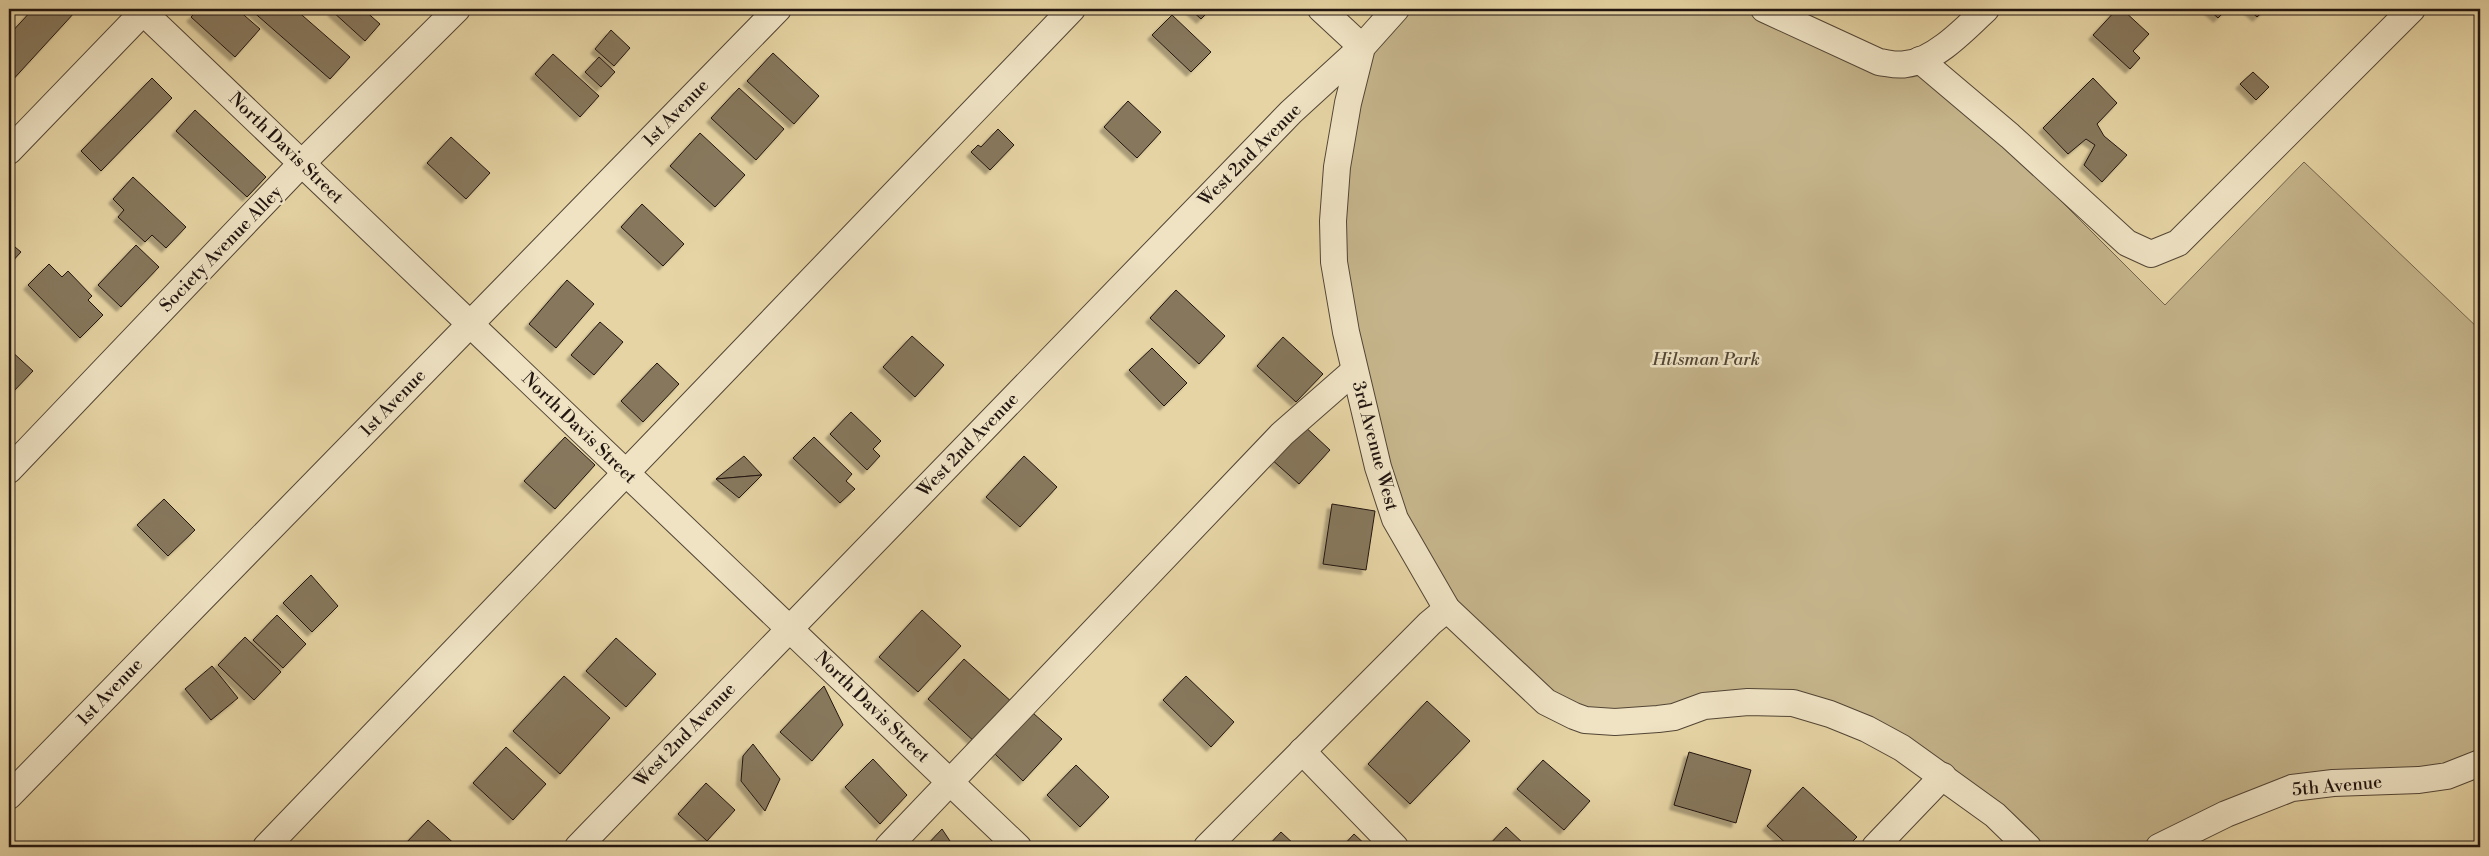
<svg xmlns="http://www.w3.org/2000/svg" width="2489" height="856" viewBox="0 0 2489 856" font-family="'Libre Bodoni',serif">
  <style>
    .green { fill: #c5b48b; stroke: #73644e }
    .building { fill: #87785d; stroke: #211510; filter: url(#shadow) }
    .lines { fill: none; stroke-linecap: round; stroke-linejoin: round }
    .minor-casing { stroke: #524535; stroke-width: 28 }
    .minor { stroke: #efe3c4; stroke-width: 26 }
    .labels { text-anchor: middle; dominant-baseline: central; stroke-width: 5; stroke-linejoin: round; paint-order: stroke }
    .street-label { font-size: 18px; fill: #211510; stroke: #efe3c4 }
    .park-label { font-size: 18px; font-style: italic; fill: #524535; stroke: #efe3c4 }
  </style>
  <defs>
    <filter id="shadow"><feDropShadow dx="-4.5" dy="4.5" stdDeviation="1" flood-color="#0004"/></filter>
  </defs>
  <rect width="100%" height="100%" fill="#e6d4a4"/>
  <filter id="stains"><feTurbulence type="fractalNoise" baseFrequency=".004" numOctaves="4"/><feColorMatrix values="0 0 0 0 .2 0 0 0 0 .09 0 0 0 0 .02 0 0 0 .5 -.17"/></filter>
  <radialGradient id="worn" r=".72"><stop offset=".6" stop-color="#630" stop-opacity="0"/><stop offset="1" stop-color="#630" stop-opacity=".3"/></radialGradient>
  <polygon class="green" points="1398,9 1760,9 1880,63 1921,61 2165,305 2304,162 2480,330 2480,758 2445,772 2331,778 2152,847 2034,847 1828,709 1670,714 1575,713 1448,607 1397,517 1337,266 1363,53"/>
  <g class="building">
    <polygon points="33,9 72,9 75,12 9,84 9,35"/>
    <polygon points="199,9 237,9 260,29 235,57 191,17"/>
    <polygon points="250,9 295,9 350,57 330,79"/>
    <polygon points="334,9 363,9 380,24 365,41 332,11"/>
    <polygon points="1190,9 1211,9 1201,19"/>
    <polygon points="2117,9 2122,9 2149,34 2133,51 2140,58 2130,69 2093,35"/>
    <polygon points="2208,9 2227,9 2218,18"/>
    <polygon points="2248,9 2266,9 2257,17"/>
    <polygon points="1172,15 1211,52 1191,72 1152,35"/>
    <polygon points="611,30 630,48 614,66 595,49"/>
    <polygon points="773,53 819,96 794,124 747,81"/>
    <polygon points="553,54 599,96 580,117 535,74"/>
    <polygon points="599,57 615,72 601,87 585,72"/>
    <polygon points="2253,72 2269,87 2256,100 2240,84"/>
    <polygon points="152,78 172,98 101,171 81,151"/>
    <polygon points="2093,78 2117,103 2097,124 2104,136 2127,155 2102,182 2084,165 2095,145 2086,139 2068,154 2043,128"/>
    <polygon points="739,88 784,129 756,160 711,118"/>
    <polygon points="1128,101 1161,132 1137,158 1104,127"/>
    <polygon points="195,110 266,177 247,197 176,131"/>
    <polygon points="998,129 1014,145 990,170 971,152 978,145 981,147"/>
    <polygon points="700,133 745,175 715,207 670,166"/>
    <polygon points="451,137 490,173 466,199 427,163"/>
    <polygon points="133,177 186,227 166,248 152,235 145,242 118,217 124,210 113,199"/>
    <polygon points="642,204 684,244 663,266 621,227"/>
    <polygon points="9,242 21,252 9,265"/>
    <polygon points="136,245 159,267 121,307 98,285"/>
    <polygon points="49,264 62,277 68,271 92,296 88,300 103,315 80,338 28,285"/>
    <polygon points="567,280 594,304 556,348 529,324"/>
    <polygon points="1176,290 1225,336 1199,364 1150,318"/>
    <polygon points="600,322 623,342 594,375 571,355"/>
    <polygon points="912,336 944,365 915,397 883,367"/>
    <polygon points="1283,337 1323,374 1296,402 1257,366"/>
    <polygon points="1152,348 1187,383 1164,406 1129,370"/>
    <polygon points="9,349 33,371 12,393 9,389"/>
    <polygon points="657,363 679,384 643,422 621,401"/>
    <polygon points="851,412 881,441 873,449 880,456 867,470 830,434"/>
    <polygon points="1301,423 1330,450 1299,484 1270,458"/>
    <polygon points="565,437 595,465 555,509 524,481"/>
    <polygon points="814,437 852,474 846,481 855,489 840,503 793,458"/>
    <polygon points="744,456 762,475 716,479"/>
    <polygon points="1024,456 1057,487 1020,527 986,497"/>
    <polygon points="762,475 739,498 716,479"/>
    <polygon points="164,499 195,530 168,556 137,525"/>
    <polygon points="1332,504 1375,511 1366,570 1323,564"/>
    <polygon points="311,575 338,606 312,632 283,603"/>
    <polygon points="922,610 961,646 918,692 879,657"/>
    <polygon points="277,615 306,644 283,668 253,640"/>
    <polygon points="245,637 281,672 254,700 218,665"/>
    <polygon points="616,638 656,674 626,707 586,671"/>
    <polygon points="964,659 1013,703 976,743 928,699"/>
    <polygon points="212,666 238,698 211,720 185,689"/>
    <polygon points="564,676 610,718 560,774 513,731"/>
    <polygon points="1186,676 1234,722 1211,747 1163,700"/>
    <polygon points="824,686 843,725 812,761 780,732"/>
    <polygon points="1427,701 1470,741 1410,804 1368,764"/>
    <polygon points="1033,713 1062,739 1023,781 995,754"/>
    <polygon points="753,744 780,779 765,811 741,781 743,756"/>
    <polygon points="506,747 546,784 513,820 473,783"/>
    <polygon points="1689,752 1751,770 1736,823 1674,805"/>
    <polygon points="873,759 907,795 880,824 845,787"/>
    <polygon points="1543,760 1590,801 1564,830 1517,789"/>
    <polygon points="1076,765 1109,797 1080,827 1047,795"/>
    <polygon points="706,783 735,810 707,841 678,814"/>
    <polygon points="1803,787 1857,837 1847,847 1790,847 1767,826"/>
    <polygon points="428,820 458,847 408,847 405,844"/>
    <polygon points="1506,827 1527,847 1487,847"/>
    <polygon points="942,829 954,847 925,847"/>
    <polygon points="1281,832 1297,847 1267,847"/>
    <polygon points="1354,834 1368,847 1342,847"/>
  </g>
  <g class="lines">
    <defs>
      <g id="minor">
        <polyline points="140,9 1018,847"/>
        <polyline points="1396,9 1362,47 1348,103 1337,167 1333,221 1334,262 1346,332 1378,467 1395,519 1447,609 1546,702 1574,716 1585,720 1615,722 1658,719 1674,717 1704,706 1748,702 1793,703 1830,714 1867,729 1902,748 1995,815 2028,847"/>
        <path d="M1764 9 1879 62C1888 63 1897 66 1906 64 1935 61 1966 28 1986 9"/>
        <polyline points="1920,60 2010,136 2127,243 2151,254 2178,243 2412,9"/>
        <polyline points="9,151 146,9"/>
        <polyline points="9,470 302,163 457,9"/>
        <polyline points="1302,751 1395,847"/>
        <polyline points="9,796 778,9"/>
        <polyline points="266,847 1072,9"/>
        <polyline points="578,847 1291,112 1362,47 1321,9"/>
        <polyline points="888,847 1282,434 1354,371"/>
        <polyline points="1207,847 1430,623 1447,609"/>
        <polyline points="1875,847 1943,776"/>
        <polyline points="2159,847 2226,814 2292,788 2333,783 2419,780 2447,776 2480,763"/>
      </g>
    </defs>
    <use href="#minor" class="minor-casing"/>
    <use href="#minor" class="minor"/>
  </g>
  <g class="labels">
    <g class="street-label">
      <text transform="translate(676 113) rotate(-46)">1st Avenue</text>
      <text transform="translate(286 148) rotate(44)">North Davis Street</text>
      <text transform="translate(1250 155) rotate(-45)">West 2nd Avenue</text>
      <text transform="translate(221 249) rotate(-46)">Society Avenue Alley</text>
      <text transform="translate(393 403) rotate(-46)">1st Avenue</text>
      <text transform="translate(579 428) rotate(44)">North Davis Street</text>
      <text transform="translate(968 445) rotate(-46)">West 2nd Avenue</text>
      <text transform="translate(1375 446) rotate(75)">3rd Avenue West</text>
      <text transform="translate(110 692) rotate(-46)">1st Avenue</text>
      <text transform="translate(872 707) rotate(44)">North Davis Street</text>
      <text transform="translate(685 735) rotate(-46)">West 2nd Avenue</text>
      <text transform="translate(2337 786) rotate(-5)">5th Avenue</text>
    </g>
    <g class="park-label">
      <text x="1706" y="359">Hilsman Park</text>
    </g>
  </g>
  <rect width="2489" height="856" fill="none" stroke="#e6d4a4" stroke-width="30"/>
  <rect x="10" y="10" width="2469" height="836" fill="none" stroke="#211510" stroke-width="2.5"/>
  <rect x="15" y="15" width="2459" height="826" fill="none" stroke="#211510"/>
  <rect width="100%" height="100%" filter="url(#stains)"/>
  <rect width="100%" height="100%" fill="url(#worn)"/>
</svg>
